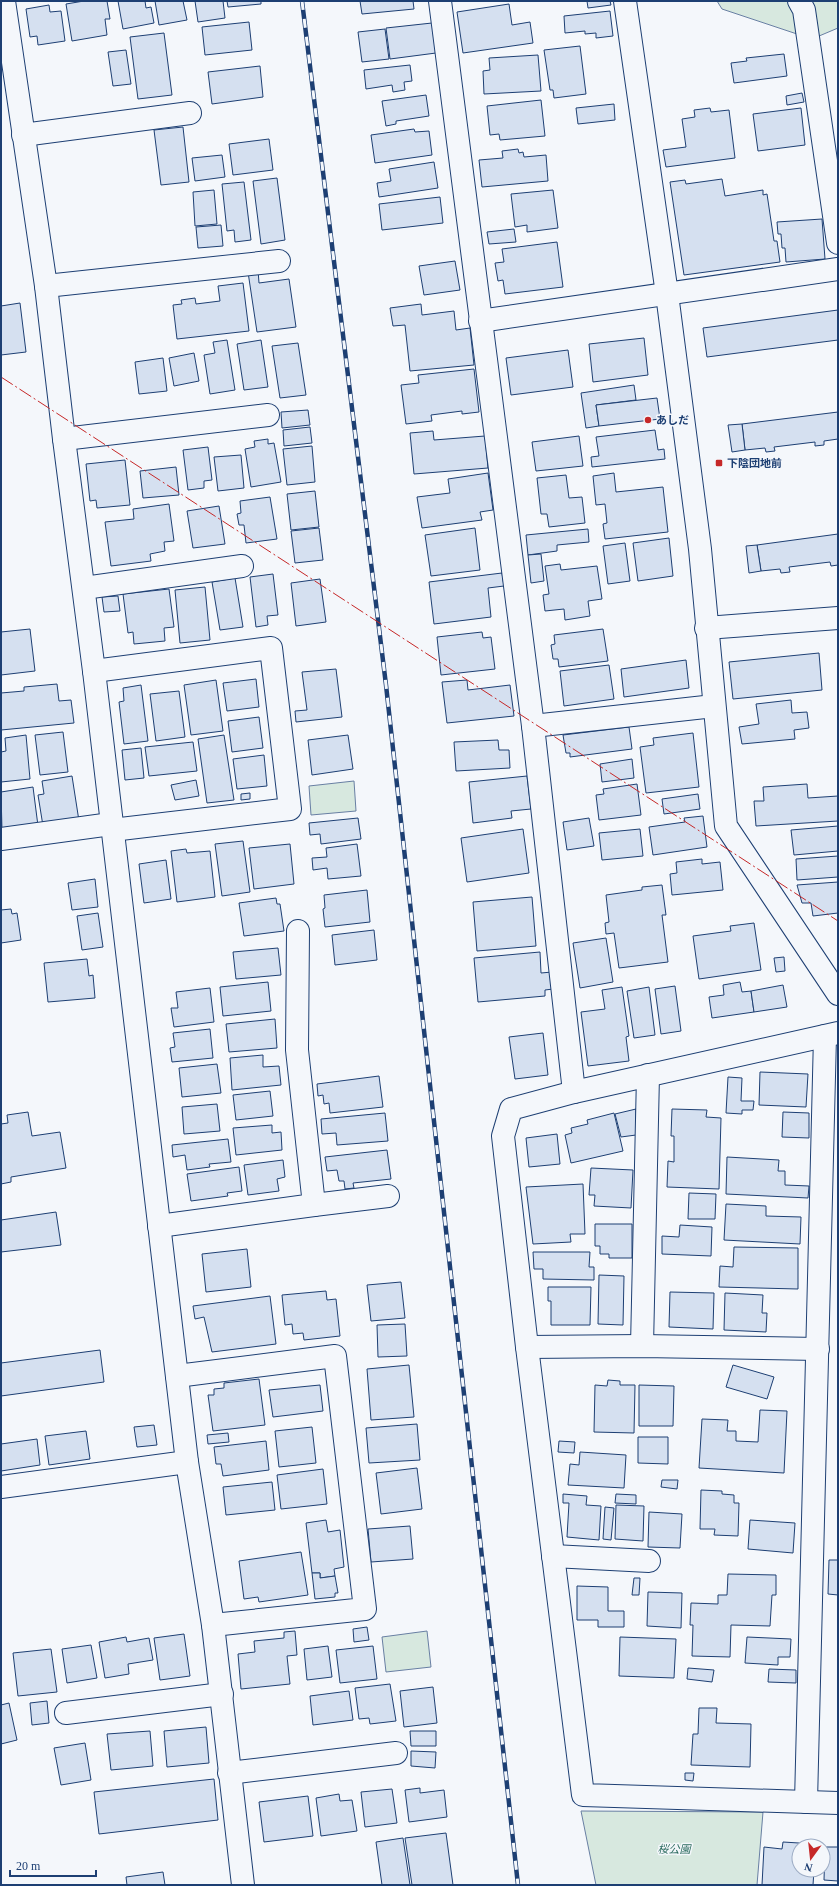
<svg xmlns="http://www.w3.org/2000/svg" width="839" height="1886" viewBox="0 0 839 1886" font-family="'Times New Roman','Noto Sans JP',serif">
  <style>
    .green { fill: #d7e8df; stroke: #687fa3 }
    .building { fill: #d5e0f0; stroke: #1d3f73 }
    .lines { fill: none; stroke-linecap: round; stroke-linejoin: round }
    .minor-casing { stroke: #1d3f73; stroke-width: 24 }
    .tertiary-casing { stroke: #1d3f73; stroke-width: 24 }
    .minor { stroke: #f4f7fb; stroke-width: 22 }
    .tertiary { stroke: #f4f7fb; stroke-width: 22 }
    .rail-casing { stroke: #1d3f73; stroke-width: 4.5 }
    .rail { stroke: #f4f7fb; stroke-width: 3; stroke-dasharray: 9; stroke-linecap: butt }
    .power { stroke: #c62828; stroke-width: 1; stroke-dasharray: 14 3 2 3; stroke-linecap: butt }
    .poi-dot { fill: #c62828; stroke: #f4f7fb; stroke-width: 1.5 }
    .labels { text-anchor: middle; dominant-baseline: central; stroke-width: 3; stroke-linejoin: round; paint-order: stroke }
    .poi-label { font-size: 11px; font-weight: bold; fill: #1d3f73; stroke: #f4f7fb; text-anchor: start }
    .park-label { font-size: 11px; font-style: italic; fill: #2c6c60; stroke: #f4f7fb }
  </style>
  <rect width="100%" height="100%" fill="#f4f7fb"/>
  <g class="green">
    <polygon points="717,1 838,1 838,28 812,39 722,9"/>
    <polygon points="354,781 356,811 311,815 309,786"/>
    <polygon points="427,1631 431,1667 386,1672 382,1637"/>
    <polygon points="581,1811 763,1812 757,1885 596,1885"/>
  </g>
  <g class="building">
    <polygon points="84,1 107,1 110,19 105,19 107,35 72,41 66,4"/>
    <polygon points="118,1 145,1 146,8 151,7 154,23 123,29"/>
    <polygon points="155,1 183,1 187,20 159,25"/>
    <polygon points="195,1 223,1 225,18 198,22"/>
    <polygon points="227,1 261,1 261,4 228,7"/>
    <polygon points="360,1 413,1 414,9 362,14"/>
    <polygon points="587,1 610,1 611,5 588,8"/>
    <polygon points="509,4 512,25 530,22 533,43 463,53 457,12"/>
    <polygon points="49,5 50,12 61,11 65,41 38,45 37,36 30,37 26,9"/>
    <polygon points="610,11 613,36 596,38 596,33 585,34 585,31 565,33 564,16"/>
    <polygon points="249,22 252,50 205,55 202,27"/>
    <polygon points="432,23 436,53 390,59 386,28"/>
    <polygon points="385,29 389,59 362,62 358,32"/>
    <polygon points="164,33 172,95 138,99 130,37"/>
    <polygon points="580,46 586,94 554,98 553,90 550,90 544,50"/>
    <polygon points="126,50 131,84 113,86 108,52"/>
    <polygon points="784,54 787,76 734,83 731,63 747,61 746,58"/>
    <polygon points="538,55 541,91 484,94 483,71 490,70 489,58"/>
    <polygon points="410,65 412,81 404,82 405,90 393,92 392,85 366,89 364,70"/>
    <polygon points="260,66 263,97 212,104 208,72"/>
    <polygon points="802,93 804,102 787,105 786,96"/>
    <polygon points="426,95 429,116 396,121 396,124 386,126 382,101"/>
    <polygon points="541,100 545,136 500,140 499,134 490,135 487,106"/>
    <polygon points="614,104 615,120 578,124 576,108"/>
    <polygon points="710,108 711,112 729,110 735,158 666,167 663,150 686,147 682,119 695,117 694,110"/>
    <polygon points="801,108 805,145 758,151 753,114"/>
    <polygon points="183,127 189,182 161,185 154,130"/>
    <polygon points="414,129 415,132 429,131 432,155 375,163 371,135"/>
    <polygon points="269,139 273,170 233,175 229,144"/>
    <polygon points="518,149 519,153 523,152 524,157 546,155 548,181 482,187 479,160 503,158 502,151"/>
    <polygon points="222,155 225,177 195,181 192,158"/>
    <polygon points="434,162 438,188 379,197 377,183 391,181 389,169"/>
    <polygon points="277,178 285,240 261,244 253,181"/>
    <polygon points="722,179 725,196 763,190 763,195 767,194 774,241 777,241 780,262 684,275 670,182 685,180 686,184"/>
    <polygon points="244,182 251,240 235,242 234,230 227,231 222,184"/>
    <polygon points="214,190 217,224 195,226 193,192"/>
    <polygon points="553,190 558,228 527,232 527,225 515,227 511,194"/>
    <polygon points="440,197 443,223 382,230 379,204"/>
    <polygon points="822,219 825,259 786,262 785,248 782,248 781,234 778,234 777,222"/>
    <polygon points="221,225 223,246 198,248 196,227"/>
    <polygon points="514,229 516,242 489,244 487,232"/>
    <polygon points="557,242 563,287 505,294 503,280 498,281 495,263 504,262 502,249"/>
    <polygon points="455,261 460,290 424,295 419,266"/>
    <polygon points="258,270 259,283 289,279 296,327 257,332 248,272"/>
    <polygon points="243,283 249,331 177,339 173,305 182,304 181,300 195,298 196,304 220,301 218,286"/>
    <polygon points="20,303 26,352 1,355 1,306"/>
    <polygon points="421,304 422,315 454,311 456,330 470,328 474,365 410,371 405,325 393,326 390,308"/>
    <polygon points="838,310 838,340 707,357 703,328"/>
    <polygon points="644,338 648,375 593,382 589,344"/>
    <polygon points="227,340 235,390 210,394 204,355 215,353 213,342"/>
    <polygon points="261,340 268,387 244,390 237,344"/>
    <polygon points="298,343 306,395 280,398 272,346"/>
    <polygon points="568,350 573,387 511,395 506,358"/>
    <polygon points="194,353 199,381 174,386 169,358"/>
    <polygon points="163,358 167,391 139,394 135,362"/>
    <polygon points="474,369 479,412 462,414 462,411 431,415 432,421 406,424 401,385 419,383 418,375"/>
    <polygon points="634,385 636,400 596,405 599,426 586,428 581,393"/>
    <polygon points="657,398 660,419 599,426 596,405"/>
    <polygon points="308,410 310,425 282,428 281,412"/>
    <polygon points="838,412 838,439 824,441 824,445 815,446 815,442 774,447 775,451 766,452 765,448 745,450 742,424"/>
    <polygon points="742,424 745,450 732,452 728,425"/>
    <polygon points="310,427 312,443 284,446 283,430"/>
    <polygon points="655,430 658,450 664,449 665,459 592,467 591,457 599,456 596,437"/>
    <polygon points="433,431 434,440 485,436 488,468 414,474 410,433"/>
    <polygon points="579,436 583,466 536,471 532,442"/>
    <polygon points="268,439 268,444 274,443 281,482 251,487 245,449 255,447 254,441"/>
    <polygon points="312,446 315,482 287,485 283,449"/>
    <polygon points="208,447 212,480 204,481 204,488 188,490 183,450"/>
    <polygon points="241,455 244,488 218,491 214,457"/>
    <polygon points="125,460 130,505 97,508 96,500 90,501 86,464"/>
    <polygon points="176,467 179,495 143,498 140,471"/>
    <polygon points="488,473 493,510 480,512 482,520 422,528 417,497 450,493 448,479"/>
    <polygon points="614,473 616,492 663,487 668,532 605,539 603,524 607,523 605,504 596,505 593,476"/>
    <polygon points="566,475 569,498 582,497 585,523 549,527 547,514 541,514 537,478"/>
    <polygon points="315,491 319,527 291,530 287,494"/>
    <polygon points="270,497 277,539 246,543 244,525 239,525 237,514 241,513 240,501"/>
    <polygon points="169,504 174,541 164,542 165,551 150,554 151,561 111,566 105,522 134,519 133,509"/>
    <polygon points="219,506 225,544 193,548 187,511"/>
    <polygon points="319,528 323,560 295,563 291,531"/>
    <polygon points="475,528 480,570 431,576 425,535"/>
    <polygon points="588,529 589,542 557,545 557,551 528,555 526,535"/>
    <polygon points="838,534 838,565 831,566 830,562 789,567 790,572 781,573 780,569 761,571 757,545"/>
    <polygon points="669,538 673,576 638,581 633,543"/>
    <polygon points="625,543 630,581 608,584 603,546"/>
    <polygon points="757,545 761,571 749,573 746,546"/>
    <polygon points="541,554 544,581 531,583 528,555"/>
    <polygon points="560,564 561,570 597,566 602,599 588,601 590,616 565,620 564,609 545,611 543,595 549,594 545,566"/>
    <polygon points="502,573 504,586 488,588 491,617 434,624 429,582"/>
    <polygon points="273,574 278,615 267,616 268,625 256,627 250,577"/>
    <polygon points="235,578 243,627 220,630 212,582"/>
    <polygon points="320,579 326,622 296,626 291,583"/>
    <polygon points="205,587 210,640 180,643 175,590"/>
    <polygon points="169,589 174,627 164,628 165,641 134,644 133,632 128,633 123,594"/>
    <polygon points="118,596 120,611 104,612 102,597"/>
    <polygon points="30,629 35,671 1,675 1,632"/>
    <polygon points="603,629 608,661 559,667 558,659 553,659 551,645 555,644 554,635"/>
    <polygon points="482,632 483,638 491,637 495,669 441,675 437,637"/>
    <polygon points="819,653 822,690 733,699 729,662"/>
    <polygon points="686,660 689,688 624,697 621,669"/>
    <polygon points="609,665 614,699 564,706 560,671"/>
    <polygon points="336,669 342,717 296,722 295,711 307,710 302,672"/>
    <polygon points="256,679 259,707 227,711 223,683"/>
    <polygon points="216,680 223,731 191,735 184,685"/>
    <polygon points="467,680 468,690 510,685 514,716 447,723 442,682"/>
    <polygon points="57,684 59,701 71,700 74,723 1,730 1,693 24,691 24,687"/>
    <polygon points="141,685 148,741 124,744 119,702 124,701 123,688"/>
    <polygon points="179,691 185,737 156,741 150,694"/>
    <polygon points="791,700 792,713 807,712 809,728 794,730 795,739 742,744 739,727 759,724 756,704"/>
    <polygon points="259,717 263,748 232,752 228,721"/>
    <polygon points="629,727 632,749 570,757 570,753 566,753 563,735"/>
    <polygon points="63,732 68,772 40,775 35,735"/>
    <polygon points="693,733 699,787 646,793 640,747 654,745 653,738"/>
    <polygon points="26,735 30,779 1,782 1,752 6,751 5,738"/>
    <polygon points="224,735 234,800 207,803 198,739"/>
    <polygon points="348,735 353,769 312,775 308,740"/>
    <polygon points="498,740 499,750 509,750 510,768 456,771 454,742"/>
    <polygon points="193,742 197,771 149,776 145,747"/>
    <polygon points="141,748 144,778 125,780 122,750"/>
    <polygon points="264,755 267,786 237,789 233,759"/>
    <polygon points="632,759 634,778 602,782 600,764"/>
    <polygon points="72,776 79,821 43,826 38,795 44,794 42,781"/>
    <polygon points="527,776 531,809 511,811 512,818 473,823 469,782"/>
    <polygon points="196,780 199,796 175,800 171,785"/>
    <polygon points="637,784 641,815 599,820 596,795 604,794 603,789"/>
    <polygon points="807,784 808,798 838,796 838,821 756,826 754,801 764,801 763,787"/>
    <polygon points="33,787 38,826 2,831 1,792"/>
    <polygon points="250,793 250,799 241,800 241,794"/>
    <polygon points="698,794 700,809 664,814 662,799"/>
    <polygon points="703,816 707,847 653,855 649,827 685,822 684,818"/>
    <polygon points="358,818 361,839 321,844 320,834 310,835 309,823"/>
    <polygon points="589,818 594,846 567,850 563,822"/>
    <polygon points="838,826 838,851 794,855 791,830"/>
    <polygon points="523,829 529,873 467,882 461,838"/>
    <polygon points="640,829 643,856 602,860 599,833"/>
    <polygon points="243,841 250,892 222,896 215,844"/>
    <polygon points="290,844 294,884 254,889 249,848"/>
    <polygon points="357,844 361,876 328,879 327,868 313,870 312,858 327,857 326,848"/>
    <polygon points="186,849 187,853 210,851 215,897 177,902 171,851"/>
    <polygon points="838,856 838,877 797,880 796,859"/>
    <polygon points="702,859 702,864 720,862 723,890 672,895 670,874 677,873 676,862"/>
    <polygon points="166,860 171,899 144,903 139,864"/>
    <polygon points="95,879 98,907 72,910 68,883"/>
    <polygon points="838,882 838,913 813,916 811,903 802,903 797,885"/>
    <polygon points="662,885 666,915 662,915 668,962 619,968 614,933 606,934 605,923 609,922 606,895 642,890 642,887"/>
    <polygon points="367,890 370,922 325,927 323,909 325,908 324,895"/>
    <polygon points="532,897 536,946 477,951 473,902"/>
    <polygon points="276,898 277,904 280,904 284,931 244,936 239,903"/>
    <polygon points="11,909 12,914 17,913 21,940 1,943 1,910"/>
    <polygon points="98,913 103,947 82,950 77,916"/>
    <polygon points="754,923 761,970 699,979 693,936 731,931 730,926"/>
    <polygon points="374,930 377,960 335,965 332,935"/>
    <polygon points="606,938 613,982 580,988 573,943"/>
    <polygon points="278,948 281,975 236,979 233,952"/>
    <polygon points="540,952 541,973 552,972 553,989 545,990 545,996 478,1002 474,958"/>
    <polygon points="784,957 785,971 776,972 774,958"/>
    <polygon points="87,959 89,976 93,975 95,998 48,1002 44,963"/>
    <polygon points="268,982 271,1011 223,1016 220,987"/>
    <polygon points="740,982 742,992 751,991 754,1012 712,1018 709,997 724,995 723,985"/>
    <polygon points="783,985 787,1007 754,1012 751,991"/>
    <polygon points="675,986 681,1031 661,1034 655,989"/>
    <polygon points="622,987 629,1036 626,1037 629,1061 588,1066 581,1012 605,1009 602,990"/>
    <polygon points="649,987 655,1035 634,1038 627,991"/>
    <polygon points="210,988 214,1022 174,1027 171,1008 178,1008 176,992"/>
    <polygon points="275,1019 277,1048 229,1052 226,1024"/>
    <polygon points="210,1029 213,1058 172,1062 170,1048 175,1047 173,1033"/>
    <polygon points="543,1033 548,1075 515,1079 509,1037"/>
    <polygon points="263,1055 263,1067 279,1066 281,1085 232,1090 230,1058"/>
    <polygon points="217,1064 221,1093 182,1097 179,1068"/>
    <polygon points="760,1072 808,1074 806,1107 759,1105"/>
    <polygon points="379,1076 383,1107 330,1113 329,1103 324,1104 323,1095 318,1096 317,1084"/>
    <polygon points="728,1077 742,1078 741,1101 754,1101 753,1110 742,1110 742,1114 726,1113"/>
    <polygon points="270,1091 273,1116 236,1120 233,1095"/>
    <polygon points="217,1104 220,1131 184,1134 182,1107"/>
    <polygon points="636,1109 636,1135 621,1137 615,1114"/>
    <polygon points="672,1109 707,1110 706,1117 721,1118 719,1189 667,1187 668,1161 674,1162 674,1136 671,1136"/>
    <polygon points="28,1112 32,1136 60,1132 66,1168 11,1177 11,1182 1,1184 1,1124 8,1123 7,1115"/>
    <polygon points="783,1112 809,1113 809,1138 782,1137"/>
    <polygon points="385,1113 388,1141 337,1145 336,1133 322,1134 321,1119"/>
    <polygon points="614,1113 623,1151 571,1163 565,1135 572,1133 571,1128 588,1124 587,1120"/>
    <polygon points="272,1125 272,1133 281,1132 282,1150 236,1155 233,1128"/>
    <polygon points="557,1134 560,1164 529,1167 526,1138"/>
    <polygon points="228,1139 231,1162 209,1164 210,1167 187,1170 185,1155 173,1157 172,1145"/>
    <polygon points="387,1150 391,1179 353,1183 354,1188 345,1189 344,1181 339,1181 337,1170 327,1171 325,1157"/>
    <polygon points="727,1157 779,1160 778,1171 785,1171 785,1185 809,1186 808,1198 726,1194"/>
    <polygon points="283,1160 285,1177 277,1179 279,1191 248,1195 244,1165"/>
    <polygon points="239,1167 242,1191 227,1193 228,1196 191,1201 187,1174"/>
    <polygon points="591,1168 633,1170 631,1208 594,1206 595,1195 589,1195"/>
    <polygon points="583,1184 585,1234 570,1234 571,1242 533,1244 526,1187"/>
    <polygon points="689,1193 716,1194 715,1219 688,1219"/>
    <polygon points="726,1204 766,1206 766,1216 801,1217 800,1244 724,1240"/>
    <polygon points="56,1212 61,1245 1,1252 1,1220"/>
    <polygon points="595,1224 632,1224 632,1258 609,1258 609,1254 600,1254 600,1246 595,1246"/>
    <polygon points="680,1225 712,1227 711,1256 662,1254 662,1236 679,1237"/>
    <polygon points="734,1247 798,1248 798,1289 719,1287 720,1266 733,1267"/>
    <polygon points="247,1249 251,1287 206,1292 202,1254"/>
    <polygon points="533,1252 590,1252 589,1267 594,1267 594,1280 543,1279 543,1269 534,1269"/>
    <polygon points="599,1275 624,1276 623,1325 598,1324"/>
    <polygon points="401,1282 405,1318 371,1321 367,1285"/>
    <polygon points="548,1287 591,1287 590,1325 551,1325 551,1301 548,1301"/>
    <polygon points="326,1291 327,1300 336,1299 340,1336 304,1340 303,1333 293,1334 292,1324 285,1325 282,1295"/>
    <polygon points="670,1292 714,1293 713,1329 669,1327"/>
    <polygon points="725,1293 763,1295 762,1313 767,1313 766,1332 724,1330"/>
    <polygon points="270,1296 276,1344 212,1352 204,1317 195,1319 193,1306"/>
    <polygon points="405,1324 407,1356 378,1357 377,1325"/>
    <polygon points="100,1350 104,1382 1,1396 1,1363"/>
    <polygon points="409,1365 414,1417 371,1420 367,1369"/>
    <polygon points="733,1365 774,1377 767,1399 726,1387"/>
    <polygon points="259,1379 265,1425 213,1431 208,1395 214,1395 214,1389 224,1388 224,1383"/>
    <polygon points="608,1380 620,1381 620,1385 635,1385 634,1433 594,1432 595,1385 607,1386"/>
    <polygon points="320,1385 323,1411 273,1417 269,1390"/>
    <polygon points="639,1385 674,1386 673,1426 639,1426"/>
    <polygon points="760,1410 787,1411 784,1473 699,1468 702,1419 728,1420 727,1431 736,1431 736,1441 758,1442"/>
    <polygon points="417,1424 420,1460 369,1463 366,1428"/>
    <polygon points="154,1425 157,1445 137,1447 134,1427"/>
    <polygon points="312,1427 316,1463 279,1467 275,1431"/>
    <polygon points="86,1431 90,1459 49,1465 45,1436"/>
    <polygon points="228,1433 229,1442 208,1444 207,1435"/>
    <polygon points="638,1437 668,1437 668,1464 638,1463"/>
    <polygon points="37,1439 40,1465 1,1471 1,1444"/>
    <polygon points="266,1441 269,1470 223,1476 221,1464 216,1464 214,1447"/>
    <polygon points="559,1441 575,1442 574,1453 558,1452"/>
    <polygon points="580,1452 626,1455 624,1488 568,1485 570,1464 579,1465"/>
    <polygon points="417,1468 422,1509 381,1514 376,1473"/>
    <polygon points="323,1469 327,1504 281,1509 277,1475"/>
    <polygon points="662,1480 678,1480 677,1489 661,1487"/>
    <polygon points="272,1482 275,1510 226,1515 223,1487"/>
    <polygon points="701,1490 722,1491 722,1494 734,1495 734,1503 739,1503 738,1536 714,1535 715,1529 700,1529"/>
    <polygon points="563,1494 587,1496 586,1505 601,1506 599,1540 567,1537 569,1503 563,1503"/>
    <polygon points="616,1494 636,1495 636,1504 615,1503"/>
    <polygon points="616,1505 644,1506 643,1541 615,1539"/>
    <polygon points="605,1507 614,1508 611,1540 603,1539"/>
    <polygon points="649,1512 682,1514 680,1548 648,1547"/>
    <polygon points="326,1520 328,1532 340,1530 344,1567 334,1569 335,1576 320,1578 320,1573 312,1573 306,1523"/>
    <polygon points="750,1520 795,1523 793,1553 748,1549"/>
    <polygon points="410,1526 413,1559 371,1562 368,1529"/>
    <polygon points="301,1552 308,1595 259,1602 258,1597 244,1599 239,1561"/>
    <polygon points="829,1560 838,1560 838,1595 828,1594"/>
    <polygon points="312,1573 320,1573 320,1578 335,1576 338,1593 335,1593 335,1597 315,1599"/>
    <polygon points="728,1574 776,1575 776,1595 772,1595 770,1626 731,1625 730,1657 692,1656 693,1625 690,1625 691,1603 718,1604 718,1595 727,1595"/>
    <polygon points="634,1578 640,1578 639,1595 632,1595"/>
    <polygon points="577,1586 608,1587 608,1611 624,1611 624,1627 598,1627 598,1620 577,1620"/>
    <polygon points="648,1592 682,1593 681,1628 647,1626"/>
    <polygon points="367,1627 369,1640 354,1642 353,1629"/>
    <polygon points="295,1631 297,1655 287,1656 290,1684 241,1689 238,1654 255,1652 254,1641 284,1638 284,1632"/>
    <polygon points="184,1634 190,1676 160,1680 154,1638"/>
    <polygon points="126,1637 127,1642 149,1638 153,1660 128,1664 129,1674 105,1678 99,1642"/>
    <polygon points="620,1637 676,1639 674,1678 619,1676"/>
    <polygon points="747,1637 791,1639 790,1657 778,1657 778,1665 745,1663"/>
    <polygon points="91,1645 97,1678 67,1683 62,1649"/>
    <polygon points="328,1646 332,1677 307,1680 304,1649"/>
    <polygon points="373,1646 377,1679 340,1683 336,1650"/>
    <polygon points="51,1649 57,1692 18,1696 13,1653"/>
    <polygon points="688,1668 714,1670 712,1682 687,1679"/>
    <polygon points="769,1669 796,1670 796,1683 768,1682"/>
    <polygon points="390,1684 396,1721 370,1724 369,1718 359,1719 355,1688"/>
    <polygon points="433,1687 437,1723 404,1727 400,1691"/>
    <polygon points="349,1691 353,1720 313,1725 310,1696"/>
    <polygon points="47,1701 49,1723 32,1725 30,1703"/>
    <polygon points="9,1703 17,1740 1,1744 1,1705"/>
    <polygon points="699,1708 717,1708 716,1723 751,1724 750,1767 691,1765 693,1734 698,1734"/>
    <polygon points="206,1727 209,1763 167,1767 164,1731"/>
    <polygon points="150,1731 153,1766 111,1770 107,1734"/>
    <polygon points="410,1731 436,1731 436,1746 411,1746"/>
    <polygon points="85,1743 91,1780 61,1785 54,1748"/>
    <polygon points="411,1751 436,1752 435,1768 411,1766"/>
    <polygon points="685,1773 694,1773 693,1781 685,1780"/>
    <polygon points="214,1779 218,1820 99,1834 94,1792"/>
    <polygon points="420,1788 420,1793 444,1790 447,1817 409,1822 405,1790"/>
    <polygon points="392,1789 397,1823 365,1827 361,1792"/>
    <polygon points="339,1794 340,1801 352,1800 357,1831 321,1836 316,1798"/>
    <polygon points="308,1796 313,1836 264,1842 259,1802"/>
    <polygon points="446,1833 453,1885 412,1885 405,1838"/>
    <polygon points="403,1838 410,1885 382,1885 376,1842"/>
    <polygon points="783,1842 815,1844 815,1846 799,1846 799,1870 814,1870 813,1885 762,1885 764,1847 782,1849"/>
    <polygon points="825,1847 838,1847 838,1881 824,1880"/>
    <polygon points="163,1872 165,1885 127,1885 126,1877"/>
  </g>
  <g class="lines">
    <defs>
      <g id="minor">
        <polyline points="4,1 46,286 64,439 94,671 187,1462 213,1625 243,1885"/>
        <polyline points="440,1 533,726 574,1092"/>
        <polyline points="799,1 804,10 838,243"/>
        <polyline points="23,135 190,113"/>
        <polyline points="46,286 279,261"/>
        <polyline points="480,321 838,269"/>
        <polyline points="64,439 268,415"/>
        <polyline points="84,588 242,566"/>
        <polyline points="706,628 838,618"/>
        <polyline points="94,671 271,648 290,809 112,830"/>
        <polyline points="533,726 714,706"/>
        <polyline points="1,839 111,824"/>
        <polyline points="838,1033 574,1092 511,1109 503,1136 527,1347 583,1795 838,1803"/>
        <polyline points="314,1205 388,1196"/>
        <polyline points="159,1226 314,1205 297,1050 298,931"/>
        <polyline points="642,1346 648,1075"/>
        <polyline points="527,1347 642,1346 818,1349"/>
        <polyline points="177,1376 335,1356 365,1609 213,1625"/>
        <polyline points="1,1487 187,1462"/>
        <polyline points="553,1556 649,1561"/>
        <polyline points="66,1713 222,1694"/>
        <polyline points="229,1773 396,1753"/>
        <polyline points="806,1802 825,1036"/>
      </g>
      <polyline id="tertiary" points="625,1 667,294 700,549 726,826 838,994"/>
    </defs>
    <use href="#minor" class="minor-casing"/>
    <use href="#tertiary" class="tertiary-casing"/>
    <use href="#minor" class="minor"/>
    <use href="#tertiary" class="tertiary"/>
    <defs>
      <polyline id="rail" points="302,1 386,685 518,1885"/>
    </defs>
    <use href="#rail" class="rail-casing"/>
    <use href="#rail" class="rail"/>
    <polyline class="power" points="1,377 838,921"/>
  </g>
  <g class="poi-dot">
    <circle cx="648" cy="420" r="4"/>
    <rect x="715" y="459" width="8" height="8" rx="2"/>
  </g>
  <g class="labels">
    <g class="poi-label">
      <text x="656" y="420">あしだ</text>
      <text x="727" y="463">下陰団地前</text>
    </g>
    <g class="park-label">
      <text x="674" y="1849">桜公園</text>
    </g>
  </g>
  <rect width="839" height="1886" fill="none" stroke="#1d3f73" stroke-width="4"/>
  <g transform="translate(811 1858) rotate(195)"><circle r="19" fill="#f4f7fb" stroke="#9eadc5"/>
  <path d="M0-3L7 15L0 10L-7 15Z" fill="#c62828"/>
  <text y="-6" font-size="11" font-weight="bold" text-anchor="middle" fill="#1d3f73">N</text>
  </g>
  <path d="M10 1870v6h86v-6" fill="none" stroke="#1d3f73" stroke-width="2"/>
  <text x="16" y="1870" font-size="12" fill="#1d3f73" stroke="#f4f7fb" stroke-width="3" paint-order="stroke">20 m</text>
</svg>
